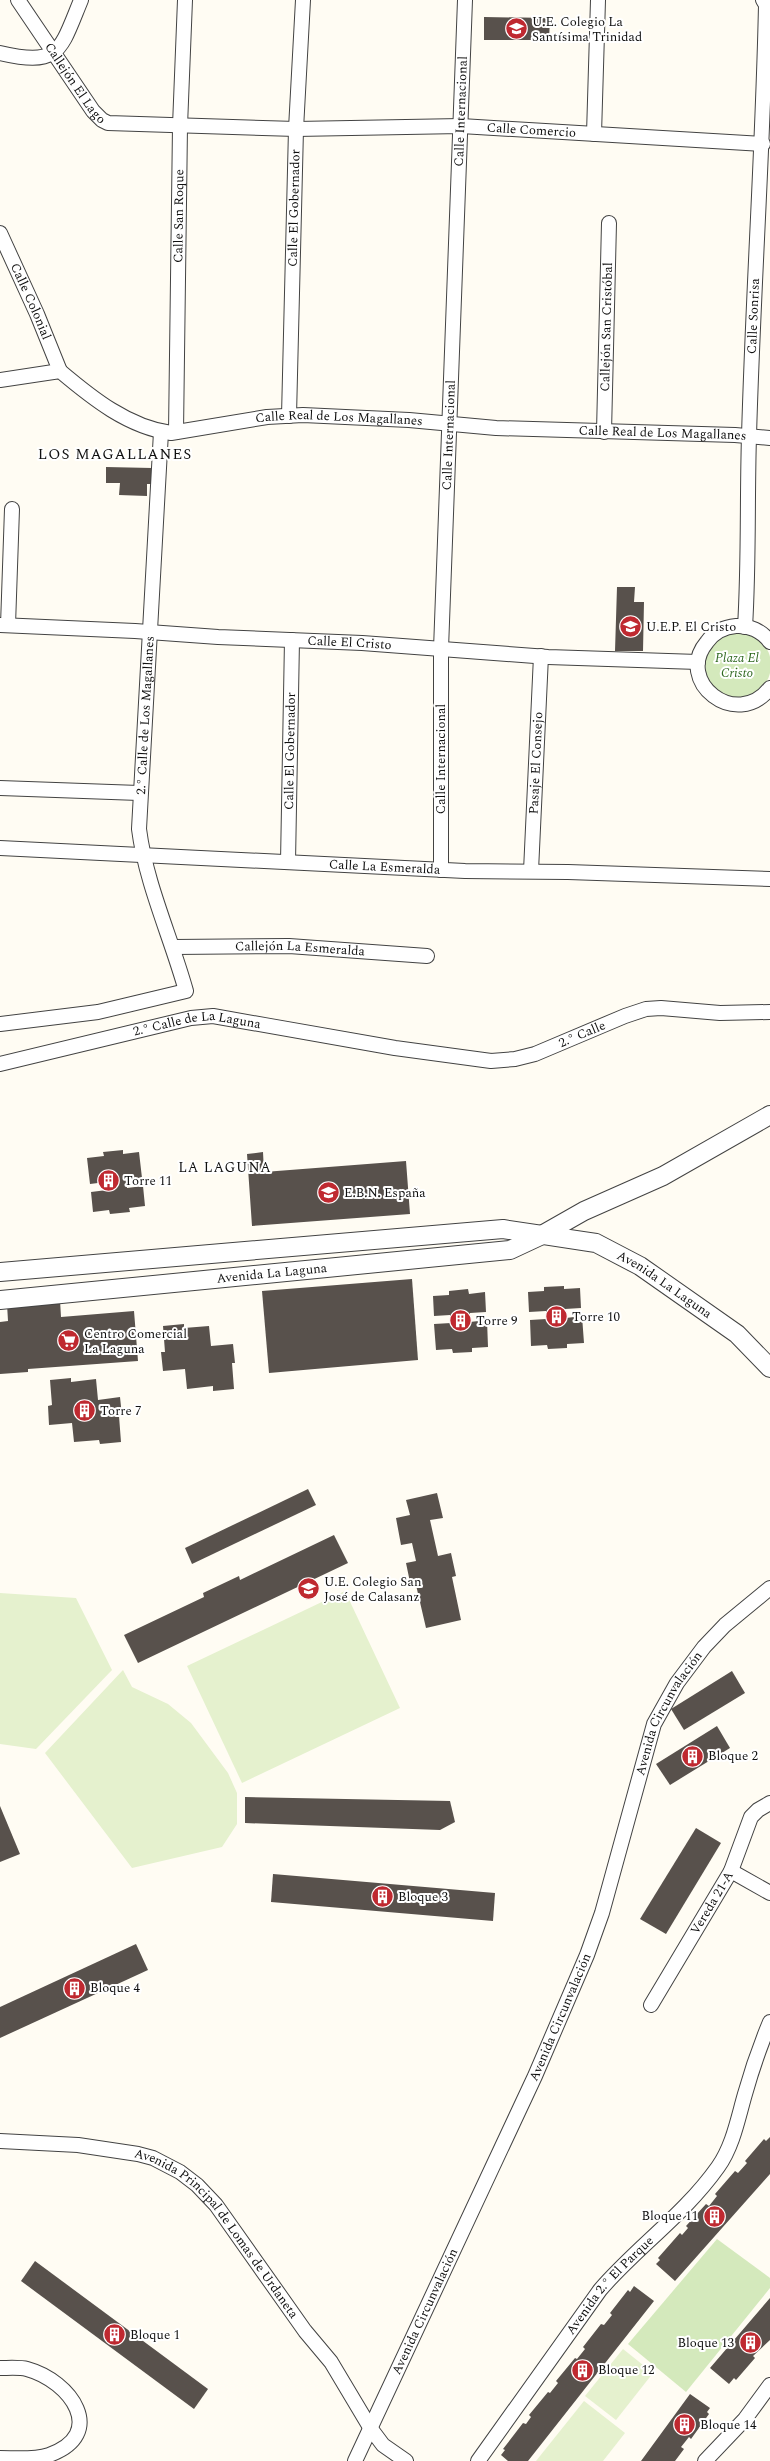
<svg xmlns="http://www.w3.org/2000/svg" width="770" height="2461" viewBox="0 0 770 2461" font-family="Spectral,serif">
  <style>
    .green { fill: #d4e9bc }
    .pitch { fill: #e5f1ce }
    .building { fill: #58514c }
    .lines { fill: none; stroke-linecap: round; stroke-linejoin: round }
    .minor-casing { stroke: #434343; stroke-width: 16 }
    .tertiary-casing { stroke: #434343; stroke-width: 20 }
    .minor { stroke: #fff; stroke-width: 14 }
    .tertiary { stroke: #fff; stroke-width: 18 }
    .labels { text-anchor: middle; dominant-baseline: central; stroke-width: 4; stroke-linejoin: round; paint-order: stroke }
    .poi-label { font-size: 13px; fill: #101010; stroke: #fff; text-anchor: start }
    .street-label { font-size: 13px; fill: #101010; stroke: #fff }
    .park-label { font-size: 13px; font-style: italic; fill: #2f6820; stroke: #fff }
    .neighbourhood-label { font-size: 14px; letter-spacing: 1px; fill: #101010; stroke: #fff }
    .quarter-label { font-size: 15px; letter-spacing: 1px; fill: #101010; stroke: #fff }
  </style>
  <rect width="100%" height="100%" fill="#fffcf3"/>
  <g class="green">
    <circle cx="738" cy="665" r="33"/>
    <polygon points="717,2239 770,2278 770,2288 686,2392 628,2344"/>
  </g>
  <g class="pitch">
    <polygon points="345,1591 400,1708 242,1783 187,1666"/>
    <polygon points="0,1593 76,1598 112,1670 36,1749 0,1744"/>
    <polygon points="123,1670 132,1687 168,1704 191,1723 228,1773 237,1793 237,1824 222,1847 132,1868 45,1753"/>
    <polygon points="623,2349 653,2373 616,2420 585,2396"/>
    <polygon points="584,2401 625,2433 603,2461 536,2461"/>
  </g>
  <g class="building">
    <polygon points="484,17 550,18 549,40 484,40"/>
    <polygon points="106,467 152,468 152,484 147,484 147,496 119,495 120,483 106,483"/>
    <polygon points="617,587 635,587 634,602 644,602 643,651 615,651"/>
    <polygon points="123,1150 123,1154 139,1152 142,1178 126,1180 127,1188 143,1186 145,1206 129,1208 130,1212 110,1214 109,1210 93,1212 91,1192 107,1190 106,1182 90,1184 87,1158 104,1156 103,1152"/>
    <polygon points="263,1152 264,1172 406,1161 410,1214 252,1226 247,1154"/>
    <polygon points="412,1279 418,1360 269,1373 262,1291"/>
    <polygon points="564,1286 564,1289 580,1288 581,1308 565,1309 566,1318 582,1316 584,1343 567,1344 567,1348 548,1349 547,1345 531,1346 530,1320 546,1319 546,1311 529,1312 528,1292 544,1291 544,1287"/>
    <polygon points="468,1289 469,1294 485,1292 486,1312 470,1313 470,1322 487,1320 488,1347 472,1348 472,1352 453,1353 452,1349 436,1350 434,1324 451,1323 450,1315 434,1316 433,1296 449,1295 449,1291"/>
    <polygon points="60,1300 61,1317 134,1311 138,1361 28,1369 28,1372 0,1374 0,1322 8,1321 7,1304"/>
    <polygon points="184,1324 184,1328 209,1326 211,1346 233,1344 235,1363 232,1363 234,1389 213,1391 213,1386 187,1389 185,1369 163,1371 161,1352 165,1352 163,1326"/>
    <polygon points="71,1378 71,1382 96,1379 98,1400 120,1397 122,1416 119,1416 121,1442 100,1444 99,1440 74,1442 72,1423 49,1425 48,1406 52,1405 50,1380"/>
    <polygon points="308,1489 316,1505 192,1564 185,1548"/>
    <polygon points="437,1493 443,1518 430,1520 438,1556 451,1553 456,1576 452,1577 461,1620 426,1628 416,1585 411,1587 406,1563 416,1561 412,1543 401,1545 396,1518 410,1515 406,1500"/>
    <polygon points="334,1535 348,1563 138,1663 124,1635 204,1597 203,1593 239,1576 240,1580"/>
    <polygon points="732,1671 745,1693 684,1730 671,1709"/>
    <polygon points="717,1726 730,1748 670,1785 656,1764"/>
    <polygon points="245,1797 450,1801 455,1822 440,1830 245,1823"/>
    <polygon points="0,1806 20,1854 0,1862"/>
    <polygon points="696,1828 721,1843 666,1934 640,1919"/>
    <polygon points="273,1874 495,1893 493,1921 271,1902"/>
    <polygon points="136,1944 148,1970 0,2038 0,2007"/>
    <polygon points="770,2137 770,2174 675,2281 656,2264 660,2260 658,2258 680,2233 682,2235 688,2228 686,2226 706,2204 709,2206 717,2196 715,2194 735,2171 738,2173 747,2163 745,2161 764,2139 766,2141"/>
    <polygon points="35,2261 208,2389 194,2409 21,2281"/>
    <polygon points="634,2286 654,2301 528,2461 508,2461 501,2455 505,2450 503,2449 523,2423 526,2424 531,2417 529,2415 548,2392 550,2393 558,2383 556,2381 575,2358 577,2359 585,2349 583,2347 601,2324 604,2325 612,2315 610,2313 628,2290 630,2292"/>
    <polygon points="770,2298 770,2340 753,2356 755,2358 736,2380 734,2378 729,2384 710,2368"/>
    <polygon points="690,2394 710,2408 707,2412 709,2414 691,2439 689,2437 681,2447 684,2449 675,2461 641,2461"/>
  </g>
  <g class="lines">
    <defs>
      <g id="minor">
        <path id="s1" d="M18 0 93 111 102 120 108 123 296 129 461 126 763 144"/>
        <path d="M0 53C60 67 60 51 81 0"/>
        <polyline points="594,134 598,0"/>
        <path id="s2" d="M0 233 37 314 60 371"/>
        <path id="s3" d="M0 380 60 371C92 398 128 427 171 433L267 417 303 415 409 420 496 428 735 435 770 438"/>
        <path id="s4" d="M289 416 296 129 303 0"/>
        <path id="s5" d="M176 432 180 126 185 0"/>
        <path id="s6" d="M604 432 609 223"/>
        <path id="s7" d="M0 625 135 631 218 637 362 643 548 657 698 662"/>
        <polyline points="8,625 12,509"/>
        <path id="s8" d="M745 627C749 563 747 500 749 436 753 292 763 149 766 5L763 0"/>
        <path d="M770 642C762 631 749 625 736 626 724 627 714 632 707 642 674 681 736 731 770 688"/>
        <polyline points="0,788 139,793"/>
        <path id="s9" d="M0 848 465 871 568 872 770 879"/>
        <path id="s10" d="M288 862 292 640"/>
        <path id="s11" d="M441 870V649L465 0"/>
        <path id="s12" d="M531 871 541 656"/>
        <path id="s13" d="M174 947 289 946 427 956"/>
        <path id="s14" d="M0 1024 98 1012 186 991C171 937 146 884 139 829L161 432"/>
        <path id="s15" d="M0 1064 191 1018 213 1016 395 1048 491 1061 515 1059 535 1054 625 1016 646 1009 661 1008 720 1013 770 1012"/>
        <polyline points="731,1871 770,1893"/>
        <path id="s16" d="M651 2005 731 1871 751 1817 758 1810 770 1803"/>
        <path id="s17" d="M0 2141 78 2145 138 2154 153 2158 180 2172 197 2185 216 2205 305 2331 331 2362 371 2429 383 2445 406 2461"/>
        <path d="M0 2368C8 2368 20 2367 27 2369 71 2381 108 2434 49 2455 34 2460 15 2458 0 2458"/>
        <path id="s18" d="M355 2461 535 2076 587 1955 602 1913 654 1724 677 1683 704 1647 725 1625 770 1588"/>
        <path id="s19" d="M478 2461 600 2290C637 2247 684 2215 718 2167 733 2146 738 2118 745 2094 752 2069 760 2046 770 2022"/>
        <polyline points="705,2461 745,2419 770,2385"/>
      </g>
      <g id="tertiary">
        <path id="s20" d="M0 1272 503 1229 596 1243 640 1266 737 1334 770 1368"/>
        <path id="s21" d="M0 1300 510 1250 540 1236 584 1211 663 1176 770 1115"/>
      </g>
    </defs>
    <use href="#minor" class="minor-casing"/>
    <use href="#tertiary" class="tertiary-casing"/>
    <use href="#minor" class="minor"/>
    <use href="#tertiary" class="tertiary"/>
  </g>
  <defs>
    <symbol id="school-disc" viewBox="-11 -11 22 22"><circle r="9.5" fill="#bf2930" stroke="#fff"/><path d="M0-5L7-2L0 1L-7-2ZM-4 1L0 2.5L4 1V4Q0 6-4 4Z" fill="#fff"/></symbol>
    <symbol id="building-disc" viewBox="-11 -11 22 22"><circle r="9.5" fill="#bf2930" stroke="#fff"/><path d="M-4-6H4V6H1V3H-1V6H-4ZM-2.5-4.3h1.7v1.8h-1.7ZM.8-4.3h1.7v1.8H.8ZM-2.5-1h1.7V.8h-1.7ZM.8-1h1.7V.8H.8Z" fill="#fff"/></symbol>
    <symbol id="supermarket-disc" viewBox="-11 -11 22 22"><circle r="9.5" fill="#bf2930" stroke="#fff"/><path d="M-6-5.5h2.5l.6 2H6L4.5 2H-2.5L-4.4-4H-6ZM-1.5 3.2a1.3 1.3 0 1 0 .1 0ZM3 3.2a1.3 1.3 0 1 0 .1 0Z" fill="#fff"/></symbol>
  </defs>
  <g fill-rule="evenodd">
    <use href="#school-disc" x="504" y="16" width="25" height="25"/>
    <use href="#school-disc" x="618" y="614" width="25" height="25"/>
    <use href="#building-disc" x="96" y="1168" width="25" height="25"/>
    <use href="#school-disc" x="316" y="1180" width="25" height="25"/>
    <use href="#building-disc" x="544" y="1304" width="25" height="25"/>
    <use href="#building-disc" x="448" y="1308" width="25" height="25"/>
    <use href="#supermarket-disc" x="56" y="1328" width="25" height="25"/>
    <use href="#building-disc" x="72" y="1398" width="25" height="25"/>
    <use href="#school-disc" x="296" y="1576" width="25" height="25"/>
    <use href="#building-disc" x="680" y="1744" width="25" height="25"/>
    <use href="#building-disc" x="370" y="1884" width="25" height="25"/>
    <use href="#building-disc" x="62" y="1976" width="25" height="25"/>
    <use href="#building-disc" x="702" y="2204" width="25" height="25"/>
    <use href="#building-disc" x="102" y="2322" width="25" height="25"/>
    <use href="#building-disc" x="738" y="2330" width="25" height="25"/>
    <use href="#building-disc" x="570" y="2358" width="25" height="25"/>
    <use href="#building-disc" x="672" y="2412" width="25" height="25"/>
  </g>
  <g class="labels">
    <g class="poi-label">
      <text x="532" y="22">U.E. Colegio La<tspan x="532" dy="15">Santísima Trinidad</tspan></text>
      <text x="646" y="627">U.E.P. El Cristo</text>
      <text x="124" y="1181">Torre 11</text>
      <text x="344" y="1193">E.B.N. España</text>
      <text x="572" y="1317">Torre 10</text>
      <text x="476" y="1321">Torre 9</text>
      <text x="84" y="1334">Centro Comercial<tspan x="84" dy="15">La Laguna</tspan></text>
      <text x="100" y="1411">Torre 7</text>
      <text x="324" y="1582">U.E. Colegio San<tspan x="324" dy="15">José de Calasanz</tspan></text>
      <text x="708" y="1756">Bloque 2</text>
      <text x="398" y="1897">Bloque 3</text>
      <text x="90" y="1988">Bloque 4</text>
      <text x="698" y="2216" text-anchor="end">Bloque 11</text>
      <text x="130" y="2335">Bloque 1</text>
      <text x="734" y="2343" text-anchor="end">Bloque 13</text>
      <text x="598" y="2370">Bloque 12</text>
      <text x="700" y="2425">Bloque 14</text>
    </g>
    <g class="street-label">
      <text stroke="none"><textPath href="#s1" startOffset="101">Callejón El Lago</textPath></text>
      <text stroke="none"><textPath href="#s11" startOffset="759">Calle Internacional</textPath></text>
      <text stroke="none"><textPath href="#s1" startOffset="577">Calle Comercio</textPath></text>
      <text stroke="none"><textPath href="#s4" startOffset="208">Calle El Gobernador</textPath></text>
      <text stroke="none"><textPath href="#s5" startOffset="216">Calle San Roque</textPath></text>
      <text stroke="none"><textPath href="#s2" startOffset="75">Calle Colonial</textPath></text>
      <text stroke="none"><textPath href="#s8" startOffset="311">Calle Sonrisa</textPath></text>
      <text stroke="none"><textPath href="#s6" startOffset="105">Callejón San Cristóbal</textPath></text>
      <text stroke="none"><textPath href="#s3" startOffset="359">Calle Real de Los Magallanes</textPath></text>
      <text stroke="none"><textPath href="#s3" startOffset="683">Calle Real de Los Magallanes</textPath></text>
      <text stroke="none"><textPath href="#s11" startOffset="435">Calle Internacional</textPath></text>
      <text stroke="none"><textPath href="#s7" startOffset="350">Calle El Cristo</textPath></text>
      <text stroke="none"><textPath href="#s14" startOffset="472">2.° Calle de Los Magallanes</textPath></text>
      <text stroke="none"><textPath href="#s10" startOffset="111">Calle El Gobernador</textPath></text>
      <text transform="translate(441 759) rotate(-90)">Calle Internacional</text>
      <text stroke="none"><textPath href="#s12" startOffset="108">Pasaje El Consejo</textPath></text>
      <text stroke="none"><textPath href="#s9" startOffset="385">Calle La Esmeralda</textPath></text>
      <text stroke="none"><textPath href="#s13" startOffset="126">Callejón La Esmeralda</textPath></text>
      <text stroke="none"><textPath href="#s15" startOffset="202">2.° Calle de La Laguna</textPath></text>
      <text stroke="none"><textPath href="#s15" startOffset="596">2.° Calle</textPath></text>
      <text stroke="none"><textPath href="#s21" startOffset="273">Avenida La Laguna</textPath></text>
      <text stroke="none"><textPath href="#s20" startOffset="679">Avenida La Laguna</textPath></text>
      <text stroke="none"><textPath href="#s18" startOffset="813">Avenida Circunvalación</textPath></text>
      <text stroke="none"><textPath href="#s16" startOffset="119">Vereda 21-A</textPath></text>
      <text stroke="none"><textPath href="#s18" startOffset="489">Avenida Circunvalación</textPath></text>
      <text stroke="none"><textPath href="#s17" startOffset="253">Avenida Principal de Lomas de Urdaneta</textPath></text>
      <text stroke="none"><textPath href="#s19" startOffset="220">Avenida 2.° El Parque</textPath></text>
      <text stroke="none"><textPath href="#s18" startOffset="165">Avenida Circunvalación</textPath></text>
    </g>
    <g class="park-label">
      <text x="737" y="658">Plaza El<tspan x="737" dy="15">Cristo</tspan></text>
    </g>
    <g class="neighbourhood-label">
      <text x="225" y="1167">LA LAGUNA</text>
    </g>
    <g class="quarter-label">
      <text x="115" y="454">LOS MAGALLANES</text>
    </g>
  </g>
</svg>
